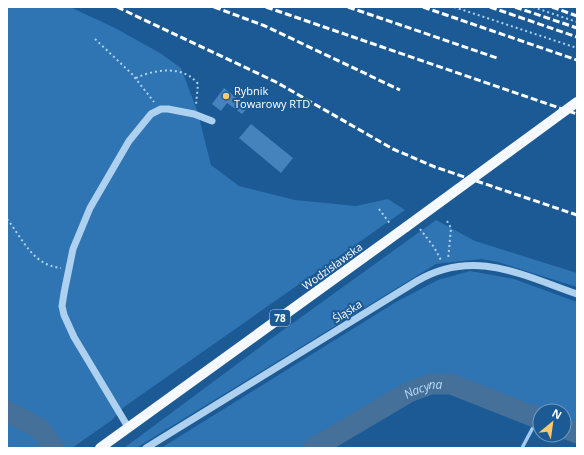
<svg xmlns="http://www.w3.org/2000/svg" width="584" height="455" viewBox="0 0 584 455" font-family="'Open Sans',sans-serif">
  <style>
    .green { fill: #2f74b3 }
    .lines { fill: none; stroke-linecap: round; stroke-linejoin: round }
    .stream { stroke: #a1ccf1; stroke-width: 3.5 }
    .river { stroke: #44709a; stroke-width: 21 }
    .building { fill: #4483bc }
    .path { stroke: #aed1ef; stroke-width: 2; stroke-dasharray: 2 3; stroke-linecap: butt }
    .minor { stroke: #aed1ef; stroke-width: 7 }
    .major { stroke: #f6faff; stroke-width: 10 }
    .rail { stroke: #fff; stroke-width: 3; stroke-dasharray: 7 3; stroke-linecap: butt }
    .major-bridge { stroke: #f6faff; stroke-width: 10 }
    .poi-dot { fill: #ffc96c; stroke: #1b5a95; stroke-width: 1.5 }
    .labels { text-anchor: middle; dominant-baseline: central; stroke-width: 4; stroke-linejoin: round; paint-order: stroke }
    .shield { fill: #1b5a95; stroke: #bbcedf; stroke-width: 1 }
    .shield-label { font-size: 10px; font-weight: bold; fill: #fff }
    .poi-label { font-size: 11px; fill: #fff; stroke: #1b5a95; text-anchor: start }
    .street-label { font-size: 11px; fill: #fff; stroke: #1b5a95 }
    .water-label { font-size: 12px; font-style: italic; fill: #badaf6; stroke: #1b5a95 }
  </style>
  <rect width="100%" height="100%" fill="#1b5a95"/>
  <g class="green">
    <polygon points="7,7 70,7 115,28 160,53 181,68 198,113 211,165 239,186 295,200 356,206 388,199 405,210 124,407 112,420 72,448 7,448"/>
    <polygon points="436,220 475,241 577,273 577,287 498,262 481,259 436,264 136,448 124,448 268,341"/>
    <polygon points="470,271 514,279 577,302 577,436 564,431 564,411 540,411 540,422 447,386 426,390 322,448 161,448 396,302 438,280"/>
  </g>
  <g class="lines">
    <polyline class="stream" points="522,448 538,418"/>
    <g class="river">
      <polyline points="7,411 40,429 54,448"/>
      <polyline points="564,428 577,433"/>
      <path id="s1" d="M314 448 409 392 431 384H451L540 419"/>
    </g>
  </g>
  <g class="building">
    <polygon points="224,88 248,107 242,114 227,103 221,111 212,104"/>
    <polygon points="251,124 293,158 281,173 239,138"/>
  </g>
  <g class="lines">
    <g class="path">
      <polyline points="454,7 577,48"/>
      <polyline points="533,7 577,22"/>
      <polyline points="95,39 132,74 154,102"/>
      <path d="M136 78C155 69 184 65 198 84L196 105"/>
      <polyline points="379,209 391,225"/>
      <path d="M7 219C23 239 32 265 61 268"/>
      <polyline points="447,221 451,228 448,260"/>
      <polyline points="420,229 434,247 442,262"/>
    </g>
    <g class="minor">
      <polyline points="128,427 74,337 64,315 62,306 64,293 73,249 90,208 129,141 151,114 161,109 168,109 194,114 212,121"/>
      <path d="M146 448 417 281C473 248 522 275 577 294"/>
    </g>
    <polyline class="major" points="100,448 406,227"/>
    <g class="rail">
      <polyline points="117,7 276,82 393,149 435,167 577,215"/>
      <polyline points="214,7 265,26 400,90"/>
      <polyline points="266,7 577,114"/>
      <polyline points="348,7 497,58"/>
      <polyline points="423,7 577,60"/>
      <polyline points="490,7 577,37"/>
      <polyline points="515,7 577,28"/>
      <polyline points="552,7 577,16"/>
    </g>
    <polyline class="major-bridge" points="406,227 577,102"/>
  </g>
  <circle class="poi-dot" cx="226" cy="96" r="4"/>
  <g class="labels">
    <rect class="shield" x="270" y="310" width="20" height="16" rx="3"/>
    <g class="shield-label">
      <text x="280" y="318">78</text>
    </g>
    <g class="poi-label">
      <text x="234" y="90">Rybnik<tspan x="234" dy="13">Towarowy RTD</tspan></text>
    </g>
    <g class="street-label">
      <text transform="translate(332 266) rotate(-36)">Wodzisławska</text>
      <text transform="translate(347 311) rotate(-32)">Śląska</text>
    </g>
    <g class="water-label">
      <text stroke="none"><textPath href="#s1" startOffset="125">Nacyna</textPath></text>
    </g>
  </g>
  <rect width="584" height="455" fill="none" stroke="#ffffff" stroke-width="16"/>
  <g transform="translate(552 423) rotate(29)"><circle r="19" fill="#1b5a95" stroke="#769cbf"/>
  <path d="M0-3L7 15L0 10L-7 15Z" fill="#ffc96c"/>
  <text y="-6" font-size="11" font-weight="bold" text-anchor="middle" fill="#ffffff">N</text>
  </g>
</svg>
